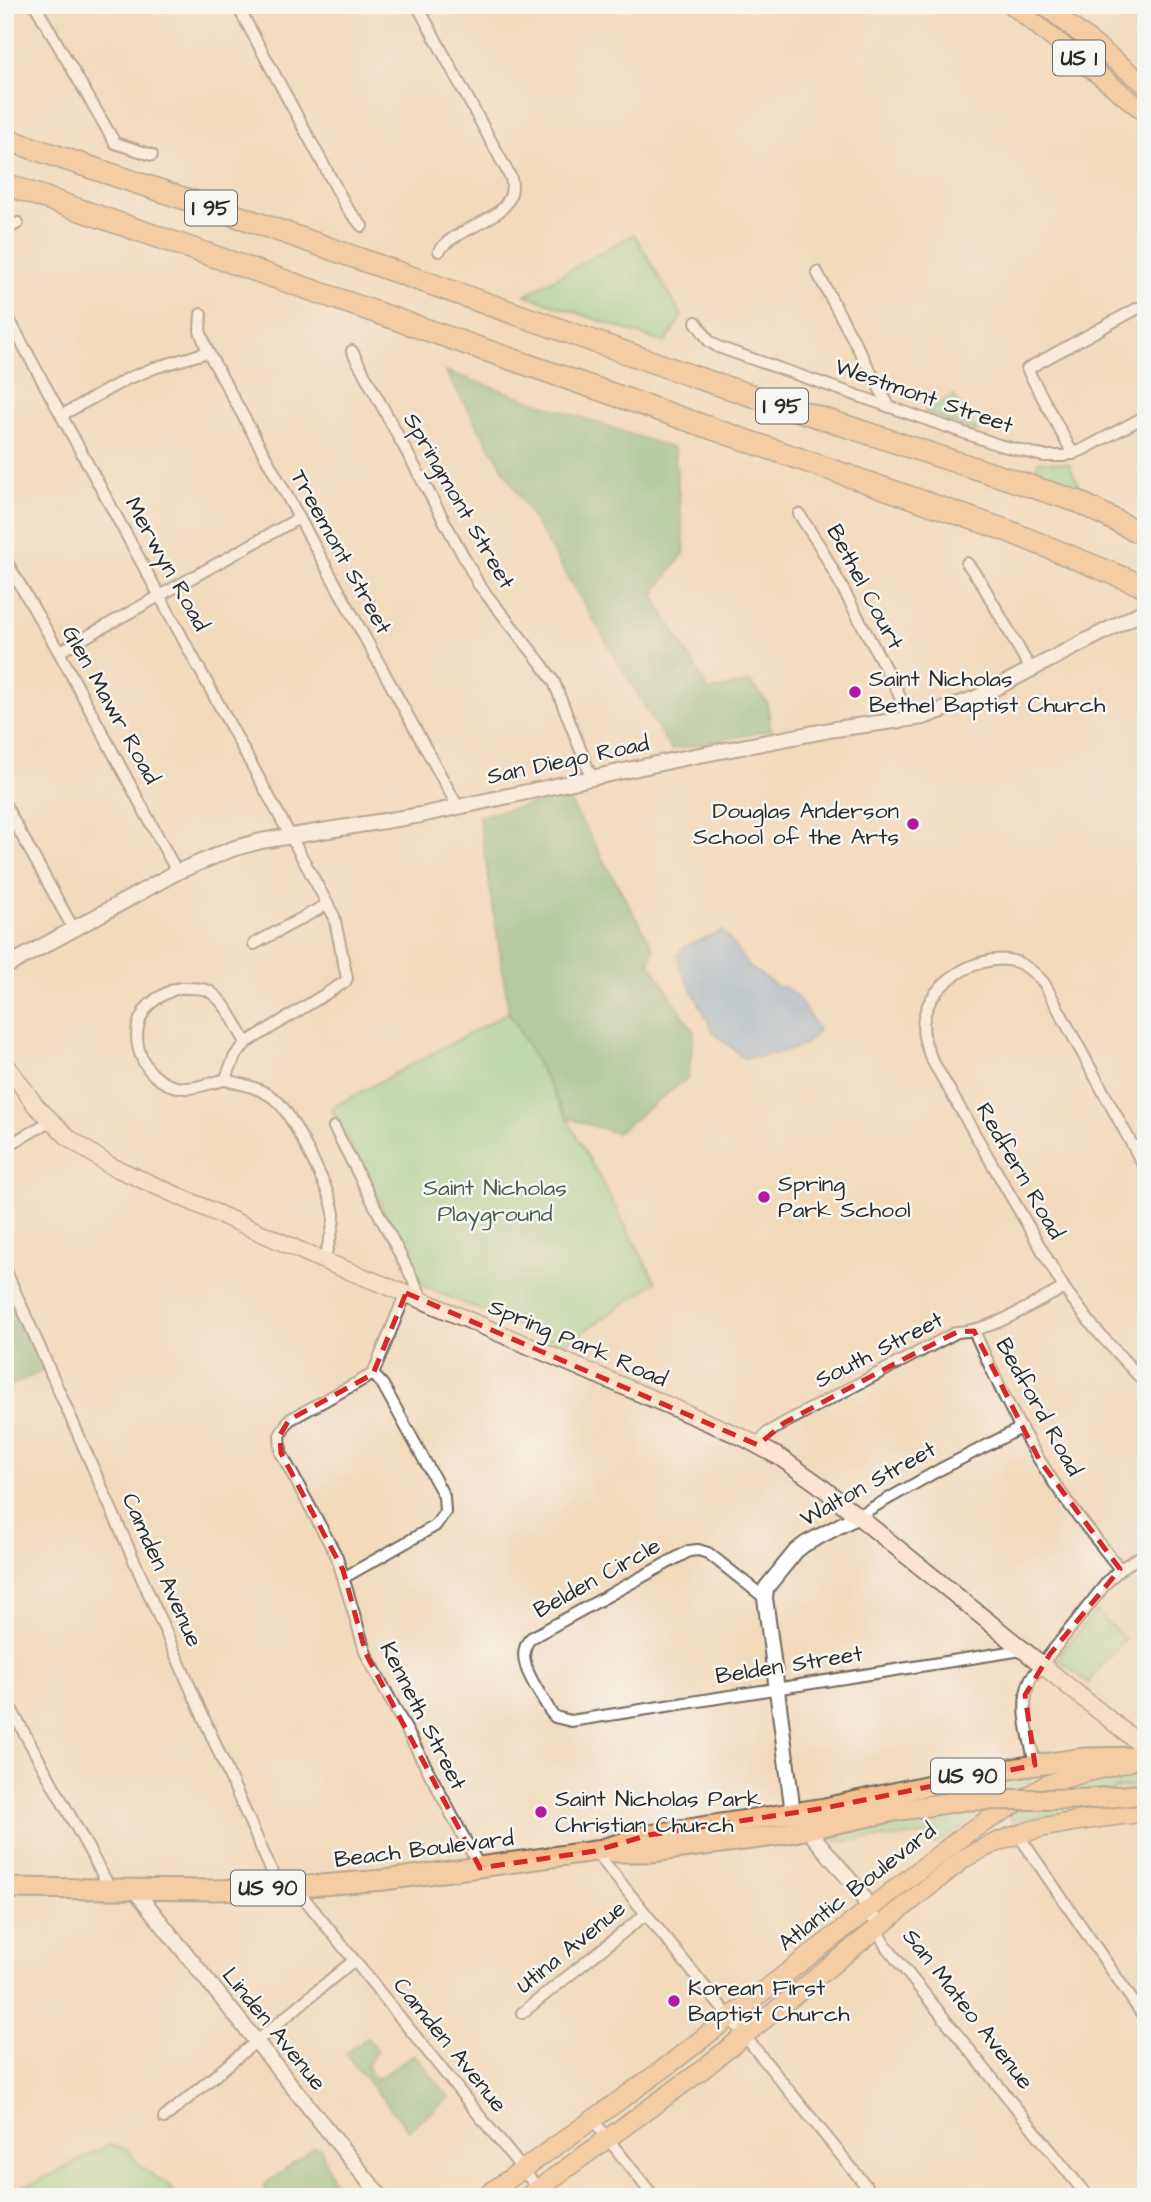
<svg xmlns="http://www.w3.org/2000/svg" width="1151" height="2202" viewBox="0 0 1151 2202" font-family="'Architects Daughter',sans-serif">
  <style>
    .green { fill: #85d697; stroke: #588061; stroke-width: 2 }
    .forest { fill: #6cb780; stroke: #4c7156; stroke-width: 2 }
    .water { fill: #73a9e1; stroke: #4f6a86; stroke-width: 2 }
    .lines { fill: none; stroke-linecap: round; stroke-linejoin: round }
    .minor-casing { stroke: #71685d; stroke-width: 14 }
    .tertiary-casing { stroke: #71685d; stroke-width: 18 }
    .secondary-casing { stroke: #71685d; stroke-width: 19 }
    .primary-casing { stroke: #71685d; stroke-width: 21 }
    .trunk-casing { stroke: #71685d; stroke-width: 23 }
    .motorway-casing { stroke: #71685d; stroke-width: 24 }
    .minor { stroke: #fff; stroke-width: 10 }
    .tertiary { stroke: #fff; stroke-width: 14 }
    .secondary { stroke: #fde4d0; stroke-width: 16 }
    .primary { stroke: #f9bc8a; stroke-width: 18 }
    .trunk { stroke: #f9bc8a; stroke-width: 19 }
    .motorway { stroke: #f9bc8a; stroke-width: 21 }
    .trunk-bridge-casing { stroke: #71685d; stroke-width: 23; stroke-linecap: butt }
    .trunk-bridge { stroke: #f9bc8a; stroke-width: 19 }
    .marked { fill: none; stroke: #d62828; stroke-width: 5; stroke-dasharray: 14 9; stroke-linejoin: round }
    .poi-dot { fill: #b5179e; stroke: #f6f6f2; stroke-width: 2.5 }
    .labels { text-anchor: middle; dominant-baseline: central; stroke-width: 5; stroke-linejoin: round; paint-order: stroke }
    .shield { fill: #f6f6f2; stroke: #686867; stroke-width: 2 }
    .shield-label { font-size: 21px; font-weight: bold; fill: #2b2b2b }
    .street-label { font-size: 23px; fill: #2b2b2b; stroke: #f6f6f2 }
    .poi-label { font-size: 23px; fill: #2b2b2b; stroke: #f6f6f2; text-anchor: start }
    .park-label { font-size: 23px; fill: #465e4b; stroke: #f6f6f2 }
  </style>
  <rect width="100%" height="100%" fill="#f6f6f2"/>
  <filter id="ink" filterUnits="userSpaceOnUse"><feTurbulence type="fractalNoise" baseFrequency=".0143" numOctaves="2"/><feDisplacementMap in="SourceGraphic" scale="14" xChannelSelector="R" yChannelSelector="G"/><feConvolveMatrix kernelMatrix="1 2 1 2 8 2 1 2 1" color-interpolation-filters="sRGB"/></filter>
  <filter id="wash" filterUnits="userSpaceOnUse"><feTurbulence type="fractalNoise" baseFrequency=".00686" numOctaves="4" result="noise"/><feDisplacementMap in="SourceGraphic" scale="28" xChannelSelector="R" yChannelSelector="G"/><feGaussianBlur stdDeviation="1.57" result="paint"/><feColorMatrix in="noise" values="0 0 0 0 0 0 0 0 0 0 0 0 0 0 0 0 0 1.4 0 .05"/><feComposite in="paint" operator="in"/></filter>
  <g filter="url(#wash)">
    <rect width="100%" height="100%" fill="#f2dabb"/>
    <g class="green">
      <polygon points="634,234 682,316 665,343 525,295"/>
      <polygon points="954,395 978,433 924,412"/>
      <polygon points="1038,461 1069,464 1081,490 1035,474"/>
      <polygon points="509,1012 656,1282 564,1345 423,1286 331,1108"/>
      <polygon points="1095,1611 1125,1639 1088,1683 1058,1659 1058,1657"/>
      <polygon points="1146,1770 1146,1785 1113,1789 1114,1807 1012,1821 1009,1815 1048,1792 1092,1777"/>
      <polygon points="1029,1777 1031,1782 1020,1790 954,1792 907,1799 1002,1779"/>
      <polygon points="992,1808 936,1844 933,1843 928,1835 842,1841 834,1839 837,1835 928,1813 930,1816 937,1813"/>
      <polygon points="108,2145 127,2149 141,2167 168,2185 177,2197 5,2197 5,2192 39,2181"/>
    </g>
    <g class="forest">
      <polygon points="445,371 674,449 685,552 653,595 709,691 750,682 767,702 771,730 671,750"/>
      <polygon points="567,796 654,949 650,963 694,1032 688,1078 616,1133 567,1118 509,1012 479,816"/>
      <polygon points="11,1293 45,1370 5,1388 5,1296"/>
      <polygon points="368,2037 377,2051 366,2066 376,2080 414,2054 449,2097 409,2130 345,2054"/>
      <polygon points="314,2147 321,2149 334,2185 320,2197 272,2197 263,2186"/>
    </g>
    <path class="water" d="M722 931 727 935 748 966 778 987H785L797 997 818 1029C808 1052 766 1056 744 1058L714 1033 680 966 678 955 684 947Z"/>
  </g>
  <g filter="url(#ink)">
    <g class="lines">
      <defs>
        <g id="minor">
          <polyline points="35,5 115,143 152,155"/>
          <polyline points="237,5 347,208 362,226"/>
          <path d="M417 5 511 178C520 221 459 223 439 251"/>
          <polyline points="5,230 18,223"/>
          <polyline points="817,272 889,406"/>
          <path d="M5 312 334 916 347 978 345 982 246 1043 235 1056 225 1080C243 1084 266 1089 279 1103 292 1116 333 1196 334 1214 335 1228 327 1246 324 1261"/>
          <polyline points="201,314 200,331 208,352 458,807"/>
          <polyline points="696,322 709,341 718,347 999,445 1043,456 1064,456 1082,450 1146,416"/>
          <polyline points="352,351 479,585 541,663 554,682 592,779"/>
          <polyline points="62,415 127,379 154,368 208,352"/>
          <polyline points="1073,454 1027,369 1138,308"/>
          <polyline points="799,514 821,548 897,690 909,720"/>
          <polyline points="5,559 59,652 177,872"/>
          <polyline points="967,563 981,582 1031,670"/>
          <polyline points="59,652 299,518"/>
          <polyline points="5,805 74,930"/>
          <polyline points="254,944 328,904"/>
          <path d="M225 1080C212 1082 197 1089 183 1088 136 1084 118 1017 163 995 172 990 178 987 188 988 195 988 203 988 209 991 227 1003 236 1025 246 1043"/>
          <polyline points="334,1127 424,1301"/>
          <polyline points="5,1147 51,1121"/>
          <path d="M1146 1170 1044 983C1034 972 1023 962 1008 960 974 956 930 984 924 1018 921 1033 926 1046 932 1060L1064 1288 1095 1329 1146 1384"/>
          <polyline points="5,1269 279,1888"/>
          <path d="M974 1331C994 1375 1014 1420 1040 1461 1063 1499 1092 1534 1120 1569"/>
          <polyline points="373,1374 289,1420 280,1435 281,1453 337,1557 366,1654 480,1868"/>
          <polyline points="373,1374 406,1293"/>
          <path d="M758 1445 767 1433 784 1423 957 1332C995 1330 1030 1305 1064 1288"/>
          <polyline points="856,1517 939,1470 1021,1428"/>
          <polyline points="345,1577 435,1526 445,1512 444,1496 383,1385 373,1374"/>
          <path d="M765 1598 708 1553 698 1550 689 1551 531 1638C511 1658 540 1692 550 1711L555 1717 571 1721 1022 1650"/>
          <polyline points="5,1698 110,1888"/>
          <path d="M1035 1765C1030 1737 1018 1705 1031 1678L1108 1581 1120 1569 1146 1553"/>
          <polyline points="1017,1833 1146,2020"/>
          <polyline points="595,1851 875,2197"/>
          <polyline points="295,1887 545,2197"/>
          <polyline points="877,1927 885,1945 1088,2197"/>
          <polyline points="522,2013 646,1914"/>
          <polyline points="164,2118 353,1961"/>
          <polyline points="593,2120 654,2197"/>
        </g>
        <g id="tertiary">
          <polyline points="5,967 177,872 232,849 261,841 421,815 679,759 835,729 923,717 976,698 1146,610"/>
          <polyline points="793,1813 765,1598 766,1588 796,1551 805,1544 856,1517"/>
          <polyline points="808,1830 860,1892 872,1916"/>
          <polyline points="134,1889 381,2197"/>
        </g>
        <polyline id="secondary" points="5,1063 36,1106 69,1138 109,1165 324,1261 424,1301 742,1437 781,1458 818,1484 1146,1749"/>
        <g id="primary">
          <polyline points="1012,5 1146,113"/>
          <polyline points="1044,5 1146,85"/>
          <polyline points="484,2197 662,2070 967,1833 1048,1784 1076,1775 1129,1762"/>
          <path d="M527 2197 698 2073 963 1859C1022 1824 1079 1821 1146 1812"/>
        </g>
        <g id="trunk">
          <polyline points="614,1852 651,1852 775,1836 895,1811 966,1800"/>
          <polyline points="5,1888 214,1890 295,1887 384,1880 595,1851 649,1835 825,1808 984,1773 1083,1758 1146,1757"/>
        </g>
        <g id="motorway">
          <polyline points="5,139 246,219 698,378 1079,502 1146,536"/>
          <polyline points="5,184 1008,531 1146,587"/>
        </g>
      </defs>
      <use href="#minor" class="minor-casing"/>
      <use href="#tertiary" class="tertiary-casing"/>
      <use href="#secondary" class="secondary-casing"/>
      <use href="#primary" class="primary-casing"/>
      <use href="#trunk" class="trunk-casing"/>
      <use href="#motorway" class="motorway-casing"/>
      <use href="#minor" class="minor"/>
      <use href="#tertiary" class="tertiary"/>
      <use href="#secondary" class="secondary"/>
      <use href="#primary" class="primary"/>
      <use href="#trunk" class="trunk"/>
      <use href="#motorway" class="motorway"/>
      <defs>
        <polyline id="trunk-bridge" points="966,1800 1087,1799 1146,1794"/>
      </defs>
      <use href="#trunk-bridge" class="trunk-bridge-casing"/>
      <use href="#trunk-bridge" class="trunk-bridge"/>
    </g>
  </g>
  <path d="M0 0H1151V2202H0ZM406 1293 758 1445 784 1423 896 1363 957 1332 974 1331 1040 1461 1120 1569 1050 1654 1025 1695 1035 1765 825 1808 649 1835 595 1851 480 1868 366 1654 343 1570 281 1453 280 1435 289 1420 373 1374Z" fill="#f2dabb" fill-opacity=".55" fill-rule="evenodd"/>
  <path class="marked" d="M406 1293 758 1445 784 1423 896 1363 957 1332 974 1331 1040 1461 1120 1569 1050 1654 1025 1695 1035 1765 825 1808 649 1835 595 1851 480 1868 366 1654 343 1570 281 1453 280 1435 289 1420 373 1374Z"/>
  <g class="poi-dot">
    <circle cx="855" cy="692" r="7"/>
    <circle cx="913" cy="824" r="7"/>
    <circle cx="764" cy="1197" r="7"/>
    <circle cx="541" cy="1812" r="7"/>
    <circle cx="674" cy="2001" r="7"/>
  </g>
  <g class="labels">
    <g class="shield">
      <rect x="1053" y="40.5" width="52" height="35" rx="5"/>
      <rect x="185" y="190.5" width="52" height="35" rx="5"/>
      <rect x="756" y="388.5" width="52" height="35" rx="5"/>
      <rect x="931" y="1758.5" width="74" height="35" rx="5"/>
      <rect x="231" y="1870.5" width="74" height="35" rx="5"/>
    </g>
    <g class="shield-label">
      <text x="1079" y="58">US 1</text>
      <text x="211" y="208">I 95</text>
      <text x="782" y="406">I 95</text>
      <text x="968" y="1776">US 90</text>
      <text x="268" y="1888">US 90</text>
    </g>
    <g class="street-label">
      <text transform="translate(924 396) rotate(19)">Westmont Street</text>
      <text transform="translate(459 501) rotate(60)">Springmont Street</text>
      <text transform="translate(341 552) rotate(61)">Treemont Street</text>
      <text transform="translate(167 564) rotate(61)">Merwyn Road</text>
      <text transform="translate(865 587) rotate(62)">Bethel Court</text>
      <text transform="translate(111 705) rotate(61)">Glen Mawr Road</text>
      <text transform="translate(568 760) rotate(-12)">San Diego Road</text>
      <text transform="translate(1020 1171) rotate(60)">Redfern Road</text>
      <text transform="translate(578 1343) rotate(23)">Spring Park Road</text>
      <text transform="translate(879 1350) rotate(-27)">South Street</text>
      <text transform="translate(1039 1407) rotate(61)">Bedford Road</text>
      <text transform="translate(868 1484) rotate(-29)">Walton Street</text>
      <text transform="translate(162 1570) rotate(66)">Camden Avenue</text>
      <text transform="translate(597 1578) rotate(-29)">Belden Circle</text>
      <text transform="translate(789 1665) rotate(-9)">Belden Street</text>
      <text transform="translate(423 1716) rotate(63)">Kenneth Street</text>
      <text transform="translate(424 1849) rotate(-7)">Beach Boulevard</text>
      <text transform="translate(857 1887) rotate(-38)">Atlantic Boulevard</text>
      <text transform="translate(571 1947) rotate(-39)">Utina Avenue</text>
      <text transform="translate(968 2009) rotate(52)">San Mateo Avenue</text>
      <text transform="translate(274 2029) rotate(51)">Linden Avenue</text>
      <text transform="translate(450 2045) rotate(51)">Camden Avenue</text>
    </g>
    <g class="poi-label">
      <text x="869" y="679">Saint Nicholas<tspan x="869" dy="26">Bethel Baptist Church</tspan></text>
      <text x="899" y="811" text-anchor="end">Douglas Anderson<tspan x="899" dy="26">School of the Arts</tspan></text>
      <text x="778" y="1184">Spring<tspan x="778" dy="26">Park School</tspan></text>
      <text x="555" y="1799">Saint Nicholas Park<tspan x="555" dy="26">Christian Church</tspan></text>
      <text x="688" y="1988">Korean First<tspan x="688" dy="26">Baptist Church</tspan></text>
    </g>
    <g class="park-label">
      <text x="495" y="1188">Saint Nicholas<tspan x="495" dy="26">Playground</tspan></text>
    </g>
  </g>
  <rect width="1151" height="2202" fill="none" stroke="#f6f6f2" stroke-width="28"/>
</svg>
